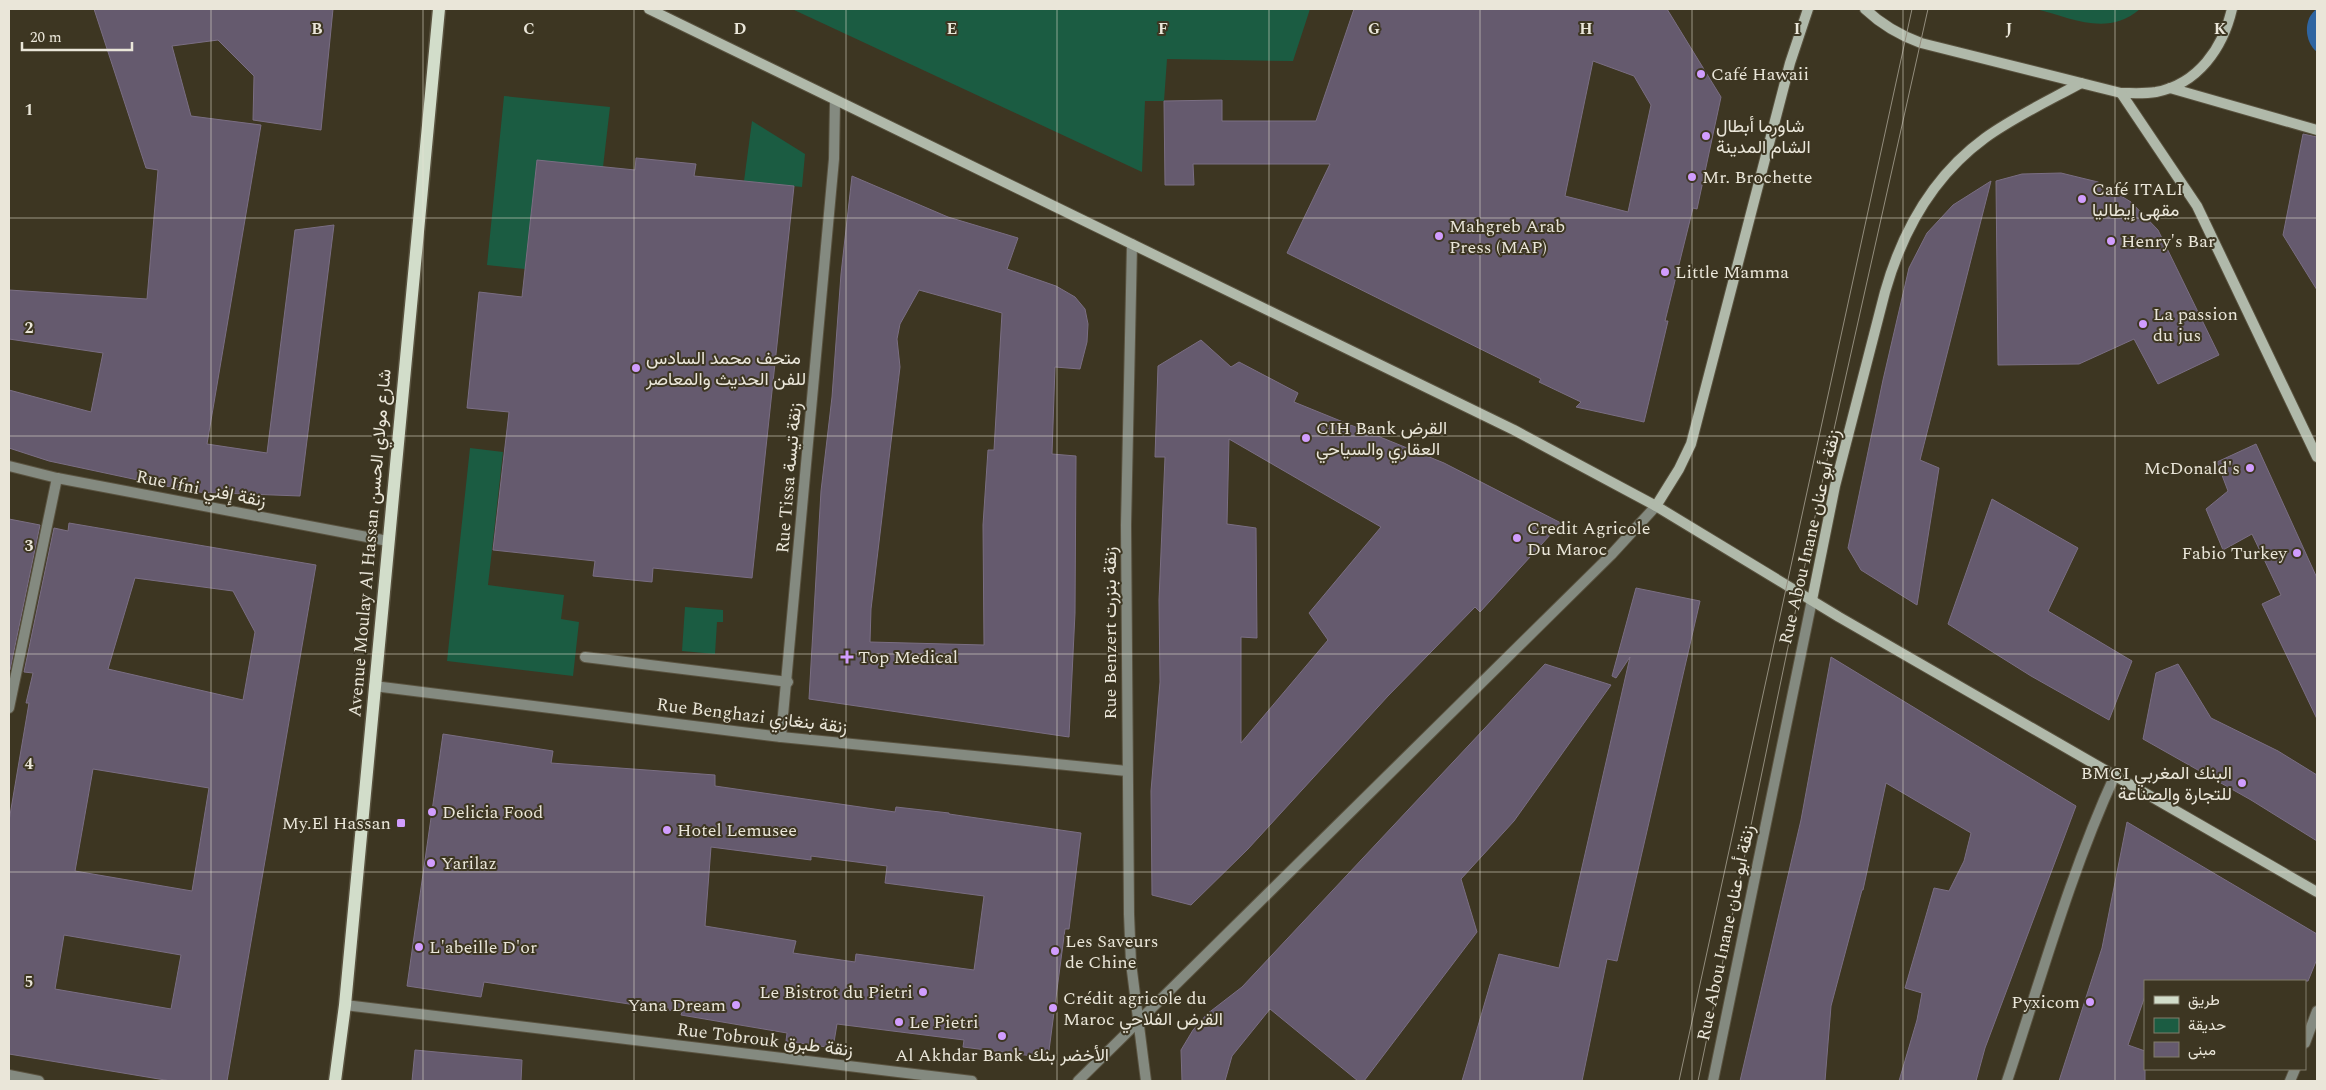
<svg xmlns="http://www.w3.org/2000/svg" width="2326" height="1090" viewBox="0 0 2326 1090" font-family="Spectral,Vazirmatn,serif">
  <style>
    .green { fill: #1b5c42 }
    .water { fill: #2f65a1 }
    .building { fill: #655a6e; stroke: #7a6e83; fill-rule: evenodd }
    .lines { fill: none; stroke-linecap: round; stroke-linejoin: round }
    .lane-casing { stroke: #59523f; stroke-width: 12 }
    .street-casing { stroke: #59523f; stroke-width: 12 }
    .secondary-casing { stroke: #59523f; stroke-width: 12 }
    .primary-casing { stroke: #59523f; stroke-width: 15 }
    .lane { stroke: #848a80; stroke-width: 10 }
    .street { stroke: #848a80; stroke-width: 10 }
    .secondary { stroke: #b0b9aa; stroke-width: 10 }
    .primary { stroke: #d2ddca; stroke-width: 12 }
    .tram { stroke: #938d7d; stroke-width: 1 }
    .grid { fill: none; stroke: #eae6d9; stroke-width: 1; stroke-opacity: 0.55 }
    .poi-dot { fill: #d19dfe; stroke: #3d3622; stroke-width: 2 }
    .labels { text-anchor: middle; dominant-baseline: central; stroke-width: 4; stroke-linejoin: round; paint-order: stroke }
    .poi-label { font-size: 18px; fill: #eae6d9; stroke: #3d3622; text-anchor: start }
    .street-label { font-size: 18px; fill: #eae6d9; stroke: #3d3622 }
    .grid-label { font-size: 16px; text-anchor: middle; font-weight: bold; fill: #eae6d9; stroke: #3d3622; stroke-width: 4; stroke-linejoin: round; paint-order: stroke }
  </style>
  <rect width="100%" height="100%" fill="#3d3622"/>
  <g class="green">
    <polygon points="792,9 1310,9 1293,61 1167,59 1164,101 1145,101 1142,172"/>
    <path d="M2036 9H2140C2107 37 2072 18 2036 9Z"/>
    <polygon points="504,96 610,107 603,167 537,161 525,269 487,265"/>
    <polygon points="752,121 805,154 802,187 744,181"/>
    <polygon points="470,448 503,452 488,585 564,595 561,619 579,622 573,676 447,661"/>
    <polygon points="685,607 723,610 723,622 717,622 715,654 682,651"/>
  </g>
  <path class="water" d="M2317 9V52C2304 42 2303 18 2317 9Z"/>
  <g class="building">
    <polygon points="94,9 333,9 321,130 253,120 254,76 218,40 172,46 191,116 261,125 207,444 267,453 295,230 334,225 300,496 194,492 49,461 9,448 9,390 91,412 103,353 9,339 9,290 147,299 158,170 146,168"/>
    <path d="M1354 9H1667L1721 97 1697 209 1693 208 1665 321H1668L1644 422 1576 407 1581 402 1539 382 1541 379 1287 253 1330 164H1193L1194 185H1165L1164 101 1222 100V121H1316ZM1593 61 1634 76 1651 105 1628 212 1565 196Z"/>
    <polygon points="2303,134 2317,137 2317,290 2283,235"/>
    <polygon points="636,158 696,164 694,176 794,186 752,578 653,568 652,582 593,576 595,561 493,550 509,412 467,408 479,292 522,297 537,160 635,170"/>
    <polygon points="2061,173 2098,182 2131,202 2158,230 2219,355 2158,384 2134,339 2079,364 1998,365 1996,181 2022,174"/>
    <path d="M852 176 948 217 1018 238 1007 269 1056 286 1075 297 1085 309 1088 324 1087 342 1080 369 1055 367 1052 454 1076 456 1075 613 1069 737 809 699 821 491 832 397 841 274ZM919 290 1002 313 994 450H988L983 525 984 645 870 642 871 609 900 367 897 339 900 324Z"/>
    <polygon points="1991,181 1920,460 1939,468 1917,605 1861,570 1848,548 1883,380 1909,268 1927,233 1953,205"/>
    <path d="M1201 340 1231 367 1239 362 1298 393 1294 402 1444 463 1561 523 1480 612 1475 607 1388 696 1248 849 1191 905 1152 895 1151 791 1160 682 1159 600 1165 457H1155L1158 366ZM1229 439 1381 527 1309 613 1328 640 1241 743V637L1257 638 1256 528 1227 524Z"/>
    <polygon points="2256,444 2317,578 2317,719 2262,604 2281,595 2252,534 2223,550 2206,509 2228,491 2217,462"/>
    <polygon points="1992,499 2078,548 2048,611 2132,661 2109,720 2031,676 1948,624"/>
    <polygon points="9,519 40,525 10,670 9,670"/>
    <path d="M69 523 316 565 227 1081H171L9 1054V821L29 703H26L33 673 24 672 54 528 68 531ZM135 578 233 591 255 632 243 700 108 669ZM93 769 209 788 192 891 75 871ZM64 935 181 955 171 1009 55 989Z"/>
    <polygon points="1636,588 1700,601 1617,961 1607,959 1582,1081 1462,1081 1499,954 1559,968 1630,657 1616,678 1612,676"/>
    <polygon points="1831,657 2076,806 1985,1048 1976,1081 1899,1081 1917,1020 1922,993 1905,988 1934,888 1949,891 1964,861 1971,833 1886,783 1863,890 1862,890 1831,1006 1825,1081 1740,1081 1801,820"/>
    <polygon points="1545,664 1611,685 1514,821 1461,879 1477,932 1364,1081 1358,1081 1270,1009 1232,1056 1225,1081 1182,1081 1181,1050 1193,1030 1207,1014 1242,987"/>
    <polygon points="2178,664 2211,718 2278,751 2317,775 2317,841 2251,800 2143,739 2156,673"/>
    <path d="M443 734 553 751 551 763 715 775V786L895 812 896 807 949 813V814L1081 833 1069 929H1065L1048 1058 963 1047 964 1040 837 1024 833 1048 786 1041 787 1033 681 1015 682 1012 484 982 481 997 407 986ZM711 847 811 860V856L887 866 885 883 984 896 974 970 856 954 855 962 793 953 796 941 705 926Z"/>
    <polygon points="2127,822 2317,934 2317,959 2308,981 2145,981 2145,996 2128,1045 2145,1051 2145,1081 2059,1081 2102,948"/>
    <polygon points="415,1050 522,1060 521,1081 412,1081"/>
  </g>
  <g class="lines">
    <defs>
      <polyline id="lane" points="585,657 788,682"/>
      <g id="street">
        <polyline points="1132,244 1126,525 1129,914 1131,963 1146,1081"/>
        <polyline points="9,466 57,478 388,541"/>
        <polyline points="374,686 781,737 1127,771"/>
        <polyline points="9,708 57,478"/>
        <polyline points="781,737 834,159 835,101"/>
        <polyline points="345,1005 972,1081"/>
        <polyline points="2305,1043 2317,1011"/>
        <polyline points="9,1075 39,1081"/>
        <polyline points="1078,1081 1611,555 1656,506"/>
        <polyline points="1713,1081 1812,600"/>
        <path d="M2007 1081C2041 979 2070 873 2115 775"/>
        <polyline points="2290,1081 2295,1069"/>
      </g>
      <g id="secondary">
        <polyline points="649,9 1514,430 1656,506 1839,617 2317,892"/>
        <path d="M1865 9C1882 25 1899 35 1921 43L2121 93C2132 93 2144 94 2156 92 2198 84 2223 48 2232 9"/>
        <polyline points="2170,88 2317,130"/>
        <polyline points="2121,93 2197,206 2317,457"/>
        <polyline points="1656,506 1679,469 1691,444 1790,63 1808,9"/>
        <path d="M1812 600 1835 486 1885 292C1902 232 1933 176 1985 138 2014 117 2048 101 2081 83"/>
      </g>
      <polyline id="primary" points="335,1081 345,1005 439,9"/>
    </defs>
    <use href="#lane" class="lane-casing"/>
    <use href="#street" class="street-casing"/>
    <use href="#secondary" class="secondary-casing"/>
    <use href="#primary" class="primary-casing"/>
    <use href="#lane" class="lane"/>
    <use href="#street" class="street"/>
    <use href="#secondary" class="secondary"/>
    <use href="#primary" class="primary"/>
    <g class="tram">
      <polyline points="1679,1081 1912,9"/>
      <polyline points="1698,1081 1822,483 1928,9"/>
    </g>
  </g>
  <path class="grid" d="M211 9V1081M423 9V1081M634 9V1081M846 9V1081M1057 9V1081M1269 9V1081M1480 9V1081M1692 9V1081M1903 9V1081M2115 9V1081M9 218H2317M9 436H2317M9 654H2317M9 872H2317"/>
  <g class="poi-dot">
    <circle cx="1701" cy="74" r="5"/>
    <circle cx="1706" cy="136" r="5"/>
    <circle cx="1692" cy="177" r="5"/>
    <circle cx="2082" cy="199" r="5"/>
    <circle cx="1439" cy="236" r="5"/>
    <circle cx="2111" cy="241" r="5"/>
    <circle cx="1665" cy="272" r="5"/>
    <circle cx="2143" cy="324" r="5"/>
    <circle cx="636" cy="368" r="5"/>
    <circle cx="1306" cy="438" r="5"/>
    <circle cx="2250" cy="468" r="5"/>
    <circle cx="1517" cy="538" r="5"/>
    <circle cx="2297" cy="553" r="5"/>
    <path d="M844.5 649.5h5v5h5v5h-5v5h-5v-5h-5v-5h5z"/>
    <circle cx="2242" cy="783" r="5"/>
    <circle cx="432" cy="812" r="5"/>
    <rect x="396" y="818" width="10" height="10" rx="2.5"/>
    <circle cx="667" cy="830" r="5"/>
    <circle cx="431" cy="863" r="5"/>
    <circle cx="419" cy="947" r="5"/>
    <circle cx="1055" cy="951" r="5"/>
    <circle cx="923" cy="992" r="5"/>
    <circle cx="2090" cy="1002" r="5"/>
    <circle cx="736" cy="1005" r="5"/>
    <circle cx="1053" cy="1008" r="5"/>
    <circle cx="899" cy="1022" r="5"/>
    <circle cx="1002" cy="1036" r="5"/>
  </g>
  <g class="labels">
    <g class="poi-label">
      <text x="1711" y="74">Café Hawaii</text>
      <text x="1716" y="126">شاورما أبطال<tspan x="1716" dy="21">الشام المدينة</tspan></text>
      <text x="1702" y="177">Mr. Brochette</text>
      <text x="2092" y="189">Café ITALI<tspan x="2092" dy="21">مقهى إيطاليا</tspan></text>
      <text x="1449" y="226">Mahgreb Arab<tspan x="1449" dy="21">Press (MAP)</tspan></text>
      <text x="2121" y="241">Henry's Bar</text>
      <text x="1675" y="272">Little Mamma</text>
      <text x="2153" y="314">La passion<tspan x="2153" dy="21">du jus</tspan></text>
      <text x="646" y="358">متحف محمد السادس<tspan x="646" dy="21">للفن الحديث والمعاصر</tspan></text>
      <text x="1316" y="428">CIH Bank القرض<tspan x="1316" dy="21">العقاري والسياحي</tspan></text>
      <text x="2240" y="468" text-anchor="end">McDonald's</text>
      <text x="1527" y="528">Credit Agricole<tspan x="1527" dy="21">Du Maroc</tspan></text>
      <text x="2287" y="553" text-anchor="end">Fabio Turkey</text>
      <text x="858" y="657">Top Medical</text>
      <text x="2232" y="773" text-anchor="end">BMCI البنك المغربي<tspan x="2232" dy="21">للتجارة والصناعة</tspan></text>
      <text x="442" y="812">Delicia Food</text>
      <text x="391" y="823" text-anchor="end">My.El Hassan</text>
      <text x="677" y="830">Hotel Lemusee</text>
      <text x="441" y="863">Yarilaz</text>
      <text x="1065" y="941">Les Saveurs<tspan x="1065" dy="21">de Chine</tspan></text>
      <text x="429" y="947">L'abeille D'or</text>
      <text x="913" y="992" text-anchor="end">Le Bistrot du Pietri</text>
      <text x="1063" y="998">Crédit agricole du<tspan x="1063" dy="21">Maroc القرض الفلاحي</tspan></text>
      <text x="2080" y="1002" text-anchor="end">Pyxicom</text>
      <text x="726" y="1005" text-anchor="end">Yana Dream</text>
      <text x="909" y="1022">Le Pietri</text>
      <text x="1002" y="1055" text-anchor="middle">Al Akhdar Bank الأخضر بنك</text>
    </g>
    <g class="street-label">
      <text transform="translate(789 478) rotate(-85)">Rue Tissa زنقة تيسة</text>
      <text transform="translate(201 489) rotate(11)">Rue Ifni زنقة إفني</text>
      <text transform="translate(1810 537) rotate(-77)">Rue Abou Inane زنقة أبو عنان</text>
      <text transform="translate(370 543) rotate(-85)">Avenue Moulay Al Hassan شارع مولاي الحسن</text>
      <text transform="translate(1110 633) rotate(-90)">Rue Benzert زنقة بنزرت</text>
      <text transform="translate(752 716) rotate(7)">Rue Benghazi زنقة بنغازي</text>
      <text transform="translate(1726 933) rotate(-78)">Rue Abou Inane زنقة أبو عنان</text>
      <text transform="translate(765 1040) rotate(7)">Rue Tobrouk زنقة طبرق</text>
    </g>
  </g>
  <g class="grid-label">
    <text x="317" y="34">B</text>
    <text x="529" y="34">C</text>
    <text x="740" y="34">D</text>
    <text x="952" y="34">E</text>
    <text x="1163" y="34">F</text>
    <text x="1374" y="34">G</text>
    <text x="1586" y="34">H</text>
    <text x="1797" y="34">I</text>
    <text x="2009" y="34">J</text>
    <text x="2220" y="34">K</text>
    <text x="29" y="115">1</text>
    <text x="29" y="333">2</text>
    <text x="29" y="551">3</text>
    <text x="29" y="769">4</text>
    <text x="29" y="987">5</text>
  </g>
  <rect width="2326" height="1090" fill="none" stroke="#eae6d9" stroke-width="20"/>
  <rect x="2144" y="980" width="162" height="90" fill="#3d3622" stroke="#827c6b"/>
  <rect x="2154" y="996" width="25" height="8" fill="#d2ddca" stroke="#827c6b"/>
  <text x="2188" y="1005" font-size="15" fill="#eae6d9">طريق</text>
  <rect x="2154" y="1018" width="25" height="15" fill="#1b5c42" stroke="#827c6b"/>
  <text x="2188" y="1030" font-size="15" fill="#eae6d9">حديقة</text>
  <rect x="2154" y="1042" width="25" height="15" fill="#655a6e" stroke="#827c6b"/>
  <text x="2188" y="1055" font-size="15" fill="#eae6d9">مبنى</text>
  <path d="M22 42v8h110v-8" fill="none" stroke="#eae6d9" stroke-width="2.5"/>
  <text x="30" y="42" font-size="15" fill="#eae6d9" stroke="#3d3622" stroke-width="4" paint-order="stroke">20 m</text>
</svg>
